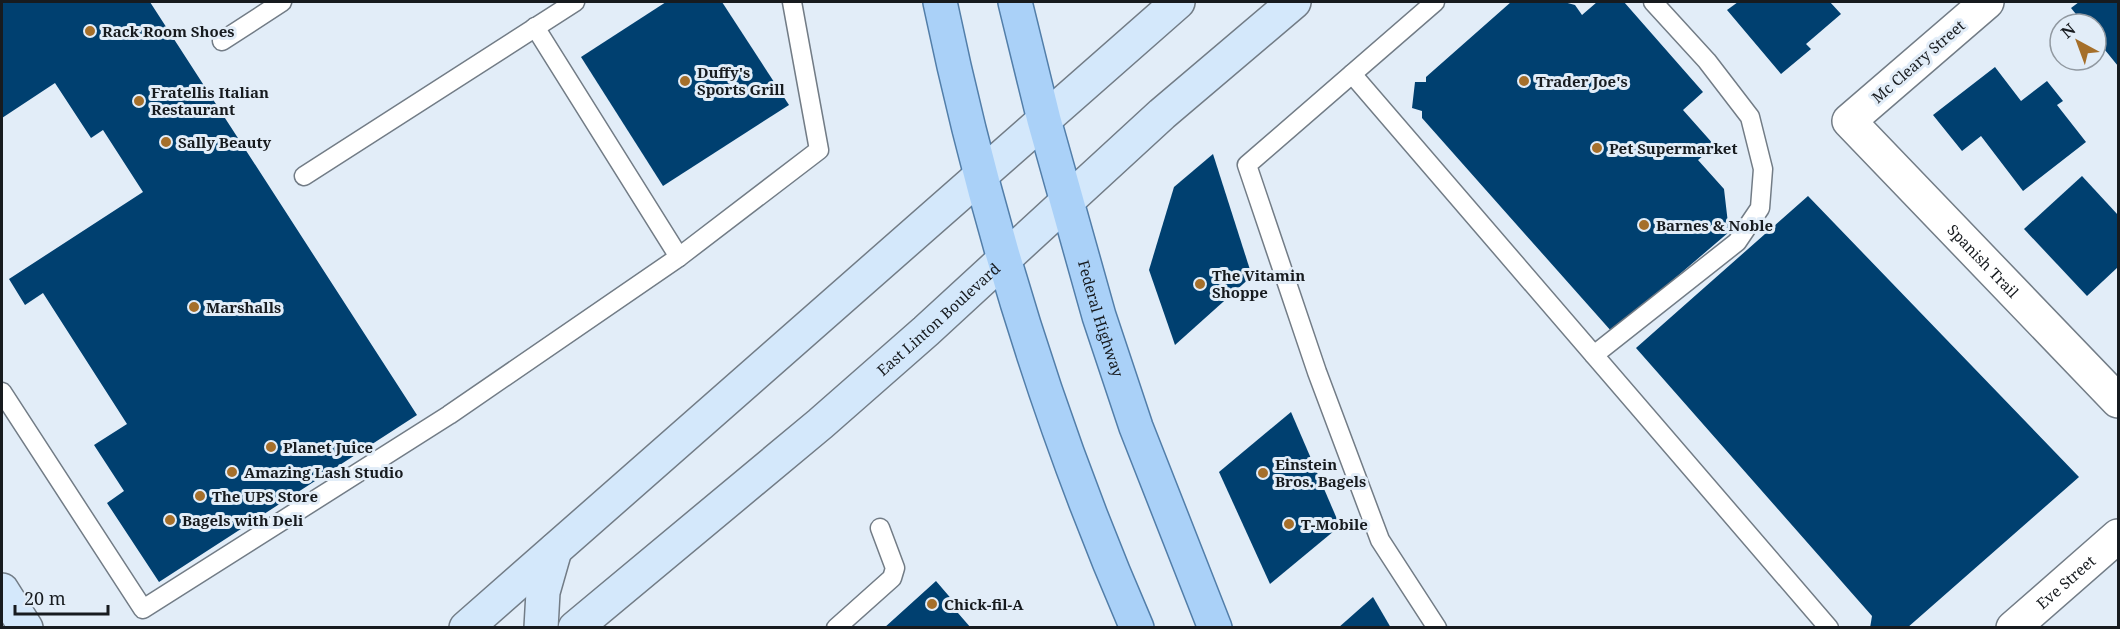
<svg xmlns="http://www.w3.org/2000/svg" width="2120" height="629" viewBox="0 0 2120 629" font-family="'Noto Serif',serif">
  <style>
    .building { fill: #004070 }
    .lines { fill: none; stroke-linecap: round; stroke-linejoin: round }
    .lane-casing { stroke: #727c86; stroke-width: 21 }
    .street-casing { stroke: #727c86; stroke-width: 36 }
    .secondary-casing { stroke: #727c86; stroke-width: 36 }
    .primary-casing { stroke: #527ea9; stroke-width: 36 }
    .lane { stroke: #fff; stroke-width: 18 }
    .street { stroke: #fff; stroke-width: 33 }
    .secondary { stroke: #d4e8fb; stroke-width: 33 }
    .primary { stroke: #aad1f8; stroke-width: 33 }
    .poi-dot { fill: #a56f2a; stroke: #e2edf8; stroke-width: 2 }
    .labels { text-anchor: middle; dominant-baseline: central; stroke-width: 6; stroke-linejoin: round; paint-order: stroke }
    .poi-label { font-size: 15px; font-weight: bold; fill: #171b1f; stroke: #e2edf8; text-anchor: start }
    .street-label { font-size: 15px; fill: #171b1f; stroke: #e2edf8 }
  </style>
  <rect width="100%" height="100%" fill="#e2edf8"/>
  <g class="building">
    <polygon points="2,2 150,2 417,415 159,582 107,503 124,491 94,445 127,424 43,293 25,305 9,279 143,192 103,130 91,138 55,83 2,118"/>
    <polygon points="666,2 722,2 789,105 663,186 581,57"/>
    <polygon points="1511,2 1564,2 1575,5 1582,15 1597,2 1624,2 1703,92 1683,110 1715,146 1698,160 1724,189 1729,232 1612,332 1422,118 1422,111 1412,108 1415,82 1426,82 1426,77"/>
    <polygon points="1738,2 1830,2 1841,14 1806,44 1811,49 1781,74 1727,10"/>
    <polygon points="2079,2 2118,2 2118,66 2096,39 2096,24 2084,24 2071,8"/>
    <polygon points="1995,67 2021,101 2047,81 2063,101 2057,105 2086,142 2023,191 1981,136 1962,151 1933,115"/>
    <polygon points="1213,154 1252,276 1175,345 1149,270 1174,187"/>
    <polygon points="2082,176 2118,215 2118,267 2087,296 2024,229"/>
    <polygon points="1808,196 2079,477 1907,628 1870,628 1872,616 1636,348"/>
    <polygon points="1291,412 1340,526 1270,584 1219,472"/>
    <polygon points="936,581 954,602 951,605 971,628 884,628"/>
    <polygon points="1373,597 1391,628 1338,628"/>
  </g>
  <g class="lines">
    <defs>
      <g id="lane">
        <polyline points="1435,2 1247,165 1317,372 1380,540 1437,628"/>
        <polyline points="535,27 679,257"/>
        <polyline points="222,41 282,2"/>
        <polyline points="1352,74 1829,628"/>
        <polyline points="304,176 575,2"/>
        <polyline points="1594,355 1737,242 1760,208 1763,169 1750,117 1707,61 1653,2"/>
        <polyline points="2,392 143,609 449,415 679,257 819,150 792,2"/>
        <polyline points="836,628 892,578 895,568 880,528"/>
      </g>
      <g id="street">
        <path id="s1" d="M1987 2 1849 121 2118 401"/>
        <path id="s2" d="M2013 628 2118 536"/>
      </g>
      <g id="secondary">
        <polyline points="2,590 26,628"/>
        <polyline points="466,628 1178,2"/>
        <polyline points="541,628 543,592 555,550"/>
        <path id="s3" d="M575 628 820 424 926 331 1162 114 1294 2"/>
      </g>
      <g id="primary">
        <path d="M940 2C985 217 1049 426 1137 628"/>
        <path id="s4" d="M1015 2 1044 120 1099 316 1136 427 1215 628"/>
      </g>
    </defs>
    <use href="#lane" class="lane-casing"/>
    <use href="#street" class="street-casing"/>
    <use href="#secondary" class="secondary-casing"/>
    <use href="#primary" class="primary-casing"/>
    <use href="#lane" class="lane"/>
    <use href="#street" class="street"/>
    <use href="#secondary" class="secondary"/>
    <use href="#primary" class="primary"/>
  </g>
  <g class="poi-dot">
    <circle cx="90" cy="31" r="6"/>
    <circle cx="685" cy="81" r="6"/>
    <circle cx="1524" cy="81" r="6"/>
    <circle cx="139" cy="101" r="6"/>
    <circle cx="166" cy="142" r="6"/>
    <circle cx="1597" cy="148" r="6"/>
    <circle cx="1644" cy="225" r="6"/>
    <circle cx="1200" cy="284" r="6"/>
    <circle cx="194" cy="307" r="6"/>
    <circle cx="271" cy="447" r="6"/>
    <circle cx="232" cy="472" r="6"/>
    <circle cx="1263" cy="473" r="6"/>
    <circle cx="200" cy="496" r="6"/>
    <circle cx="170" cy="520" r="6"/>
    <circle cx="1289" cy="524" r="6"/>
    <circle cx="932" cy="604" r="6"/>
  </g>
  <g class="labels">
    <g class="poi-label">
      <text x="102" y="31">Rack Room Shoes</text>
      <text x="697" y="72">Duffy's<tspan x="697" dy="17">Sports Grill</tspan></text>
      <text x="1536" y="81">Trader Joe's</text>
      <text x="151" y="92">Fratellis Italian<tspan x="151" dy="17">Restaurant</tspan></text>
      <text x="178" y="142">Sally Beauty</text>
      <text x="1609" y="148">Pet Supermarket</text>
      <text x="1656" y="225">Barnes &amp; Noble</text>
      <text x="1212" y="275">The Vitamin<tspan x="1212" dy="17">Shoppe</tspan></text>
      <text x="206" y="307">Marshalls</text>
      <text x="283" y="447">Planet Juice</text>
      <text x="1275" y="464">Einstein<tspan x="1275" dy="17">Bros. Bagels</tspan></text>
      <text x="244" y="472">Amazing Lash Studio</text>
      <text x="212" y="496">The UPS Store</text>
      <text x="182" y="520">Bagels with Deli</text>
      <text x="1301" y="524">T-Mobile</text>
      <text x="944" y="604">Chick-fil-A</text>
    </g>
    <g class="street-label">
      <text transform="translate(1918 61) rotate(-41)">Mc Cleary Street</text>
      <text stroke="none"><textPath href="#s1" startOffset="376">Spanish Trail</textPath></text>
      <text stroke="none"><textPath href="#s3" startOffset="477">East Linton Boulevard</textPath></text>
      <text stroke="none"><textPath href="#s4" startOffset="328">Federal Highway</textPath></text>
      <text stroke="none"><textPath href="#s2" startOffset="70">Eve Street</textPath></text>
    </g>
  </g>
  <rect width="2120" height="629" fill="none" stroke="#171b1f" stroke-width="6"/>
  <g transform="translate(2078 42) rotate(319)"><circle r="28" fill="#e2edf8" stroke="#9199a1" stroke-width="1.5"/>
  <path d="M0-4.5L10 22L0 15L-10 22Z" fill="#a56f2a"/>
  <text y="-9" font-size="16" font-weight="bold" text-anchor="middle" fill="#171b1f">N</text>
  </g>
  <path d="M15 605v9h93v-9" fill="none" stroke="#171b1f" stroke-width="3"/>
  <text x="24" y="605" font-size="18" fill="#171b1f" stroke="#e2edf8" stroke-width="4.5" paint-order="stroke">20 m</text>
</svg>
